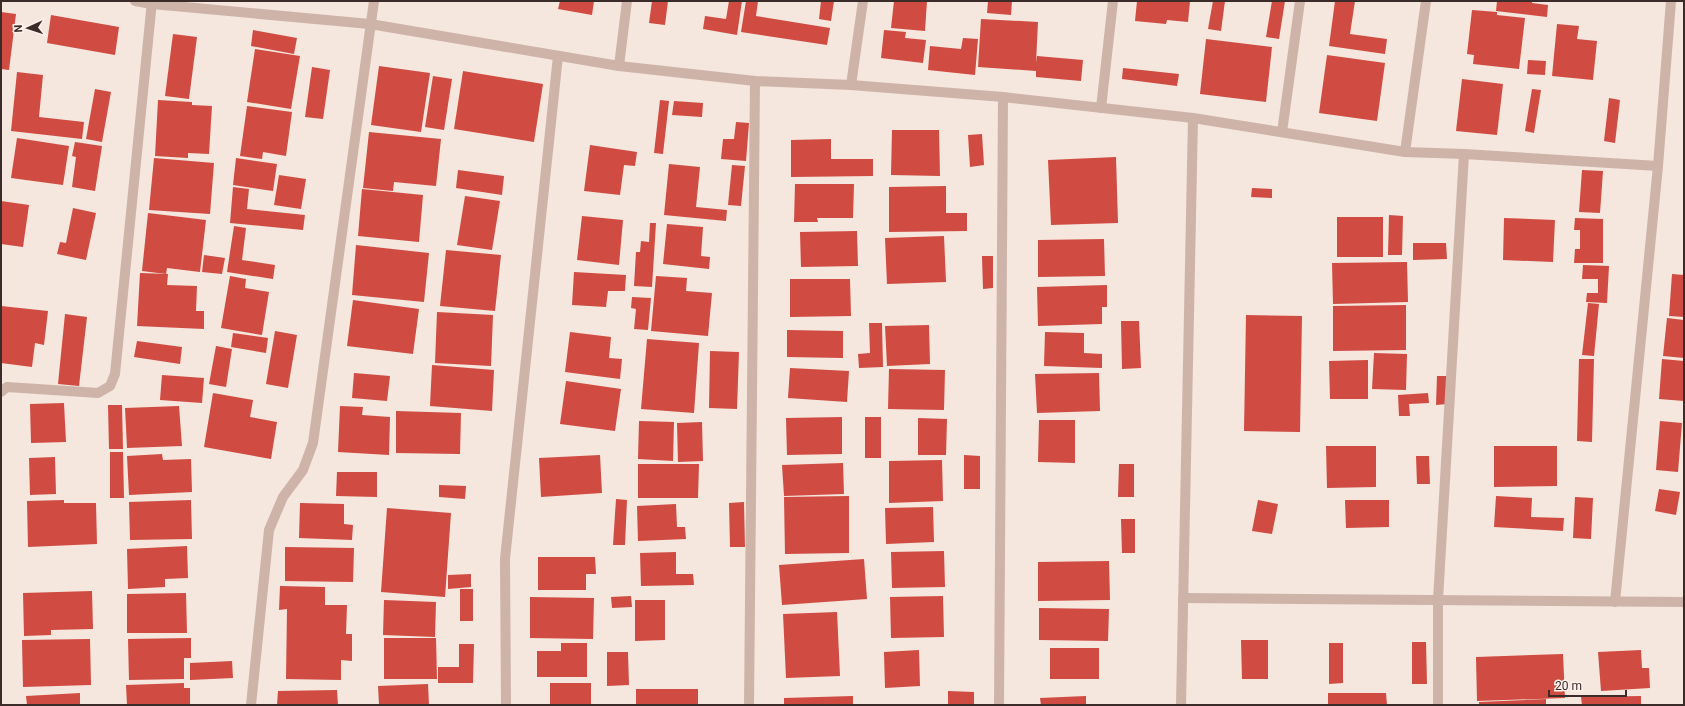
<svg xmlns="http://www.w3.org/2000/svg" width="1685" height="706" viewBox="0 0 1685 706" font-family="Roboto,sans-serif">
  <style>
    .building { fill: #d04b41 }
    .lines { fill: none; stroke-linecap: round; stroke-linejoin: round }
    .minor { stroke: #ceb3a9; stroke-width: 10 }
  </style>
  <rect width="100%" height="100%" fill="#f5e6de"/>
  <g class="building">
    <polygon points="560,1 594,1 592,15 558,9"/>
    <polygon points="652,1 668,1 665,25 649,23"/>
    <polygon points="729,1 742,1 737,35 703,29 705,16 726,19"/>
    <polygon points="746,1 758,1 756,16 830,28 827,45 741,32"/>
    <polygon points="821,1 834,1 831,21 819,19"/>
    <polygon points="894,1 927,1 925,31 891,28"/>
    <polygon points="988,1 1012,1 1011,15 987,13"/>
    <polygon points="1137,1 1190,1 1188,22 1167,20 1166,24 1135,21"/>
    <polygon points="1213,1 1225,1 1221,31 1208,29"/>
    <polygon points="1272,1 1285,1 1279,39 1266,37"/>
    <polygon points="1335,1 1355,1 1350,34 1387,39 1385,54 1329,46"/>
    <polygon points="1497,1 1532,1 1532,3 1548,5 1547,17 1496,11"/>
    <polygon points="1472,10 1497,12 1497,15 1525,18 1519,69 1473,64 1474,55 1467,54"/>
    <polygon points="1,12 16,14 9,70 1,69"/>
    <polygon points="51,15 119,27 115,55 47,43"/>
    <polygon points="981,19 1038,22 1036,63 1037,56 1083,60 1081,81 1036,77 1036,71 978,67"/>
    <polygon points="1557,24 1579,26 1577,39 1597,41 1593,80 1552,76"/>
    <polygon points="253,30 297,38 294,54 251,46"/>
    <polygon points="884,30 906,32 905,38 926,40 923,63 881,58"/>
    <polygon points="173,34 197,37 189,99 165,96"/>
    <polygon points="963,38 978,39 975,75 928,70 930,46 961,49"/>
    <polygon points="1206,39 1272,47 1266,102 1200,94"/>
    <polygon points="255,49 300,56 291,109 247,102"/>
    <polygon points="1327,55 1385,63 1377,121 1319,113"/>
    <polygon points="1528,60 1546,61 1545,75 1527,74"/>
    <polygon points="379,66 430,73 421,132 371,125"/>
    <polygon points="312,67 330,70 323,119 305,117"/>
    <polygon points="1123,68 1179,74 1177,86 1122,79"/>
    <polygon points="463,71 543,84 534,142 454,129"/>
    <polygon points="17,72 43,75 39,117 84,122 82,139 11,131"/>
    <polygon points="433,76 452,79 444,130 425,127"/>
    <polygon points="1462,79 1503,84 1497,135 1456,131"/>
    <polygon points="95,89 111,92 102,142 86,139"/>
    <polygon points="1532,89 1541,90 1534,133 1525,131"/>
    <polygon points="1609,98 1620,100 1615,143 1604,141"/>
    <polygon points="158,100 192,102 192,105 212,106 209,154 188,153 188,158 155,156"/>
    <polygon points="660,100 669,101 663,154 654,153"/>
    <polygon points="674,101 703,103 702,117 672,115"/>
    <polygon points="247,106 292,112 286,156 263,152 262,159 240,156"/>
    <polygon points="736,122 749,123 746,161 721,159 723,139 734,139"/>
    <polygon points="892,130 939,130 940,176 891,175"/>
    <polygon points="369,132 441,139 436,186 394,182 393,191 363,188"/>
    <polygon points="982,134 984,165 970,167 968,135"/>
    <polygon points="17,138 69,146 63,185 11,178"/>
    <polygon points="831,139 831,159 873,159 873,176 791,177 791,140"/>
    <polygon points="75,142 102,146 95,191 72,187 76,157 72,156"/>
    <polygon points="590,145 637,152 635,166 624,165 620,195 584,191"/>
    <polygon points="1116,157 1118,223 1051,225 1048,160"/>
    <polygon points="154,158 214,163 210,214 149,210"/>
    <polygon points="236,158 277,164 273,191 233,185"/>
    <polygon points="669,164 700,167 696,207 727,210 726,221 664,215"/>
    <polygon points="732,165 745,166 741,206 728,205"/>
    <polygon points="458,170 504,176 502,195 456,188"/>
    <polygon points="1582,170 1603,171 1600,213 1579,212"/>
    <polygon points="279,175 306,179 301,209 274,205"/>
    <polygon points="795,184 854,184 853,218 817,218 818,222 794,222"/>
    <polygon points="946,186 946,213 967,213 967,231 889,232 889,187"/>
    <polygon points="233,187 249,189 247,209 305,215 303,230 230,223"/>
    <polygon points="1252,188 1272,189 1272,198 1251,197"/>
    <polygon points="362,189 423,195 419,242 358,236"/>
    <polygon points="465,196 500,201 492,250 457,245"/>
    <polygon points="1,201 29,205 23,247 1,244"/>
    <polygon points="73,208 96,213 86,260 57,254 60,242 66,243"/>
    <polygon points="148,213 206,220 200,272 167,268 166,274 142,271"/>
    <polygon points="1389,215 1403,216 1402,255 1388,255"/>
    <polygon points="582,216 623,220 619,265 577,260"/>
    <rect x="1337" y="217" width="46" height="40"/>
    <polygon points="1504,218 1555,220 1553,262 1503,260"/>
    <polygon points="1575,218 1603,219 1603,263 1574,263 1575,249 1580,249 1580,230 1574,230"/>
    <polygon points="650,223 656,223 652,287 634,286 636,252 640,252 641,241 649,242"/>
    <polygon points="667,224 703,227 701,256 710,257 709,269 663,264"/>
    <polygon points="234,226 246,228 242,260 275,265 273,279 227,272"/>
    <polygon points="857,231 858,266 801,267 800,232"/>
    <polygon points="944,236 946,282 887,284 885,238"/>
    <polygon points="1104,239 1105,276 1038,277 1038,240"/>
    <polygon points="1413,243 1446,243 1447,259 1413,260"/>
    <polygon points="356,245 429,253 424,302 352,295"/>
    <polygon points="446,250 501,255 495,311 440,306"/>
    <polygon points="204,255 225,258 222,274 202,272"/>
    <polygon points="982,256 993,256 993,288 983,289"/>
    <polygon points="1407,262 1408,302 1333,304 1332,263"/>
    <polygon points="1583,265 1609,266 1607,303 1586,302 1587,293 1598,293 1598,279 1582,279"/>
    <polygon points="574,272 626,275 625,291 608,291 606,307 572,305"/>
    <polygon points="140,273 168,274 167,285 197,286 196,311 204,311 204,329 137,326"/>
    <polygon points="1672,274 1684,275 1684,317 1669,316"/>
    <polygon points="230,276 246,279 245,288 269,292 262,335 221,328"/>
    <polygon points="656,276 687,278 686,291 712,293 708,336 651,331"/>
    <polygon points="790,279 850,279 851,316 790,317"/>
    <polygon points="1107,285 1107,307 1102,307 1102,324 1038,326 1037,287"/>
    <polygon points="632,297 651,298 648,330 634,329 636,309 631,308"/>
    <polygon points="353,300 419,309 413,354 347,346"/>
    <polygon points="1588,303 1599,304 1594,356 1582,355"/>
    <polygon points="1406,305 1406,350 1333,351 1333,306"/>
    <polygon points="1,306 48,311 44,345 35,343 32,367 1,363"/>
    <polygon points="437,312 493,315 491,366 435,363"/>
    <polygon points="65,314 87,317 79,386 58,384"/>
    <polygon points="1246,315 1302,316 1300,432 1244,431"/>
    <polygon points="1667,318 1684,320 1684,358 1663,356"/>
    <polygon points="1121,321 1139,321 1141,368 1122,369"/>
    <polygon points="869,323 882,323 883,367 859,368 858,354 870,353"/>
    <polygon points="929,325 930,364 887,366 885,326"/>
    <polygon points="787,330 843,331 843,358 787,357"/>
    <polygon points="275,331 297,335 288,388 266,384"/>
    <polygon points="570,332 611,337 609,358 622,359 620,379 565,372"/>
    <polygon points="1045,332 1084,333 1084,353 1102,354 1102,368 1044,366"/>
    <polygon points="233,333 268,338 266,353 231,347"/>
    <polygon points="647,339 699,343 694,413 641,409"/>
    <polygon points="137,341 182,347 180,364 134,357"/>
    <polygon points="216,346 232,349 226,387 209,384"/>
    <polygon points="710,351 739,352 737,409 709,408"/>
    <polygon points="1374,353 1407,354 1406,390 1372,389"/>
    <polygon points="1579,359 1594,359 1592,442 1577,441"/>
    <polygon points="1662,359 1684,361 1684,401 1659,399"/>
    <polygon points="1368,360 1368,399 1330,399 1329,361"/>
    <polygon points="432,365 494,370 492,411 430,406"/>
    <polygon points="790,368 849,371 847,402 788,398"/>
    <polygon points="889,369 945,370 944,410 888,409"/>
    <polygon points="354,373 390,376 387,401 352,398"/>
    <polygon points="1099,373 1100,411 1037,413 1035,374"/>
    <polygon points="162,375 204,378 202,403 160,400"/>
    <polygon points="1437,376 1447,376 1447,404 1436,405"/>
    <polygon points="566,381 621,389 615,431 560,424"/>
    <polygon points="213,393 253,400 250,417 277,422 271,459 204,447"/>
    <polygon points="1428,393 1429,403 1409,404 1410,416 1399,416 1398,395"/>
    <polygon points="64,403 66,442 31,443 30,404"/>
    <polygon points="108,405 122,405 123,449 109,449"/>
    <polygon points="179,406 182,446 127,448 125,408"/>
    <polygon points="340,406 363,407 362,415 390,417 389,455 338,452"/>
    <polygon points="396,411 461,413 460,454 396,453"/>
    <polygon points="842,417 842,454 787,455 786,418"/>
    <rect x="865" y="417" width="16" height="41"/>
    <polygon points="918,418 947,419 946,455 918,455"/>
    <polygon points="1039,420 1075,420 1075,463 1038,462"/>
    <polygon points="639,421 674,422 673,461 638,459"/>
    <polygon points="1660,421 1682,423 1678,472 1656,470"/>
    <polygon points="702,422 703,461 678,462 677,423"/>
    <polygon points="1326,446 1376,446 1376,487 1327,488"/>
    <polygon points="1494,446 1557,446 1557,486 1494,487"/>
    <polygon points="110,452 123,452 124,498 110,498"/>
    <polygon points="162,454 163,460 191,459 192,492 129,495 127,456"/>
    <polygon points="600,455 602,493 541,497 539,458"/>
    <polygon points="964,455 980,456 980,489 964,489"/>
    <polygon points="1416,456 1429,456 1430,484 1417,484"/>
    <polygon points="55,457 56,494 30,495 29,458"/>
    <polygon points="942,460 943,501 889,503 889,461"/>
    <polygon points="843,463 844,494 784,496 782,465"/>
    <polygon points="638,464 699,464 698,498 638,498"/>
    <polygon points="1119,464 1134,464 1134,497 1118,497"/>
    <polygon points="337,472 377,472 377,497 336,496"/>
    <polygon points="439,485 466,486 465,499 439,497"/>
    <polygon points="1659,489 1680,492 1676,515 1655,511"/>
    <polygon points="849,496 849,553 785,554 784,497"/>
    <polygon points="1496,496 1532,498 1531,517 1564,518 1563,531 1494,527"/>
    <polygon points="1575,497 1593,498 1591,539 1573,538"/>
    <polygon points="616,499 627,500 625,545 613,545"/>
    <polygon points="64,500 64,503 96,503 97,544 28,547 27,501"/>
    <polygon points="191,500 192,539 130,540 129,502"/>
    <polygon points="1258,500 1278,504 1272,534 1252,531"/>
    <polygon points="1345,500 1389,500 1389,527 1346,528"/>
    <polygon points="744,502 745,547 730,547 729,503"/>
    <polygon points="300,503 344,504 344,524 353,525 352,540 299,538"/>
    <polygon points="676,504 677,527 685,527 686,539 638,541 637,506"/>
    <polygon points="933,507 934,542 886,544 885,508"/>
    <polygon points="387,508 451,513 445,597 381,592"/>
    <polygon points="1121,519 1135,519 1135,553 1122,553"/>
    <polygon points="187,546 188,578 165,579 165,587 128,589 127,549"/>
    <polygon points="285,547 354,548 353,582 285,581"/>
    <polygon points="944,551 945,587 892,588 891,552"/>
    <polygon points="676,552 676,574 693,574 694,585 641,586 640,553"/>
    <polygon points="538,557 595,557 596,574 586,574 586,590 538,590"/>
    <polygon points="864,559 867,599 782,605 779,565"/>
    <polygon points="1109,561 1110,600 1038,601 1038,562"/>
    <polygon points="471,574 471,587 448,589 448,575"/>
    <polygon points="280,586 325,587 325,605 347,605 346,634 352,634 352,661 341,660 341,680 286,679 287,609 279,610"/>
    <rect x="460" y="589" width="13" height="32"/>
    <polygon points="92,591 93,629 51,630 51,635 24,636 23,593"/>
    <polygon points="186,593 187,633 127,633 127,594"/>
    <polygon points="631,596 632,607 612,608 611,597"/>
    <polygon points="943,596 944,637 891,638 890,597"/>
    <polygon points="530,597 594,598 593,639 530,638"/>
    <polygon points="384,600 436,602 435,637 383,635"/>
    <polygon points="635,600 665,600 665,640 635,641"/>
    <polygon points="1039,608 1109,609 1108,641 1039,640"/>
    <polygon points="837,612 840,676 786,678 783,614"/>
    <polygon points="191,638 191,658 184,658 184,679 129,680 128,639"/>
    <polygon points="384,638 436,638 437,679 384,679"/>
    <polygon points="90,639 91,685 23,687 22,640"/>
    <polygon points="1241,640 1268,640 1268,679 1242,679"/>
    <polygon points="1412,642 1426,642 1427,684 1412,684"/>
    <polygon points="561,643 587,643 587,677 537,677 537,651 561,651"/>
    <polygon points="1329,643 1343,643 1343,683 1329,684"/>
    <polygon points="459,644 474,644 473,683 438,683 438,667 459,667"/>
    <rect x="1050" y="648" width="49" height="31"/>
    <polygon points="919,650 920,686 885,688 884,652"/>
    <polygon points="1641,650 1642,668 1649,668 1650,688 1601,691 1598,652"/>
    <polygon points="607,652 628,652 629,685 607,686"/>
    <polygon points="1563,654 1565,698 1477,701 1476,657"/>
    <polygon points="232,661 233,678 190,680 190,663"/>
    <polygon points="184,683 184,688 190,688 190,705 127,705 126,685"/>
    <rect x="550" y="683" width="41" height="22"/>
    <polygon points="428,684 429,705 379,705 378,686"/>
    <rect x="636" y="689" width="62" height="16"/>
    <polygon points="337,690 338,705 277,705 278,691"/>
    <polygon points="948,691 974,692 974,705 948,705"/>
    <polygon points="80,693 80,705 27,705 26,696"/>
    <polygon points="1328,693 1386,693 1387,705 1328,705"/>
    <polygon points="853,696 853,705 784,705 784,698"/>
    <polygon points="1086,696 1086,705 1041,705 1040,698"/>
    <polygon points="1641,696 1641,705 1582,705 1581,697"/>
    <polygon points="1546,699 1546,705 1479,705 1479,702"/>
  </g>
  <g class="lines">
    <g class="minor">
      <polyline points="135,1 152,4 370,24 619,66 755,81 851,85 1003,97 1193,118 1405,152 1464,154 1658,166"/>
      <polyline points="619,66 627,1"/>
      <polyline points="851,85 863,1"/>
      <polyline points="1101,108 1113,1"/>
      <polyline points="1282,132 1300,1"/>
      <polyline points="1405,152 1426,1"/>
      <polyline points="1,392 7,387 98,393 110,386 115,374 152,1"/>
      <polyline points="1183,598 1684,602"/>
      <polyline points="1615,602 1658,166 1671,1"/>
      <polyline points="251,705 269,530 283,497 303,470 313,443 374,1"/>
      <polyline points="506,705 505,559 558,56"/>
      <polyline points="749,705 755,81"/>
      <polyline points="999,705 1003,97"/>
      <polyline points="1181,705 1193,118"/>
      <polyline points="1438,705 1438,600 1464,154"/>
    </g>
  </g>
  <rect width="1685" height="706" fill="none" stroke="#3b2c29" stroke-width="4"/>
  <g transform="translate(28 28) rotate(267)" stroke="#fcf1eb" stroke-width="3" paint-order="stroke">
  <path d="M0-3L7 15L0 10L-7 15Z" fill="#3b2c29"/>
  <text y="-6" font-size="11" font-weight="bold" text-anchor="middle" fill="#3b2c29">N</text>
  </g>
  <path d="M1549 690v6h77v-6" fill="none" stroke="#3b2c29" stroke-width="2"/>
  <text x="1555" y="690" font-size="12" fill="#3b2c29" stroke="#fcf1eb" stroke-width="3" paint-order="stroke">20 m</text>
</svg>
